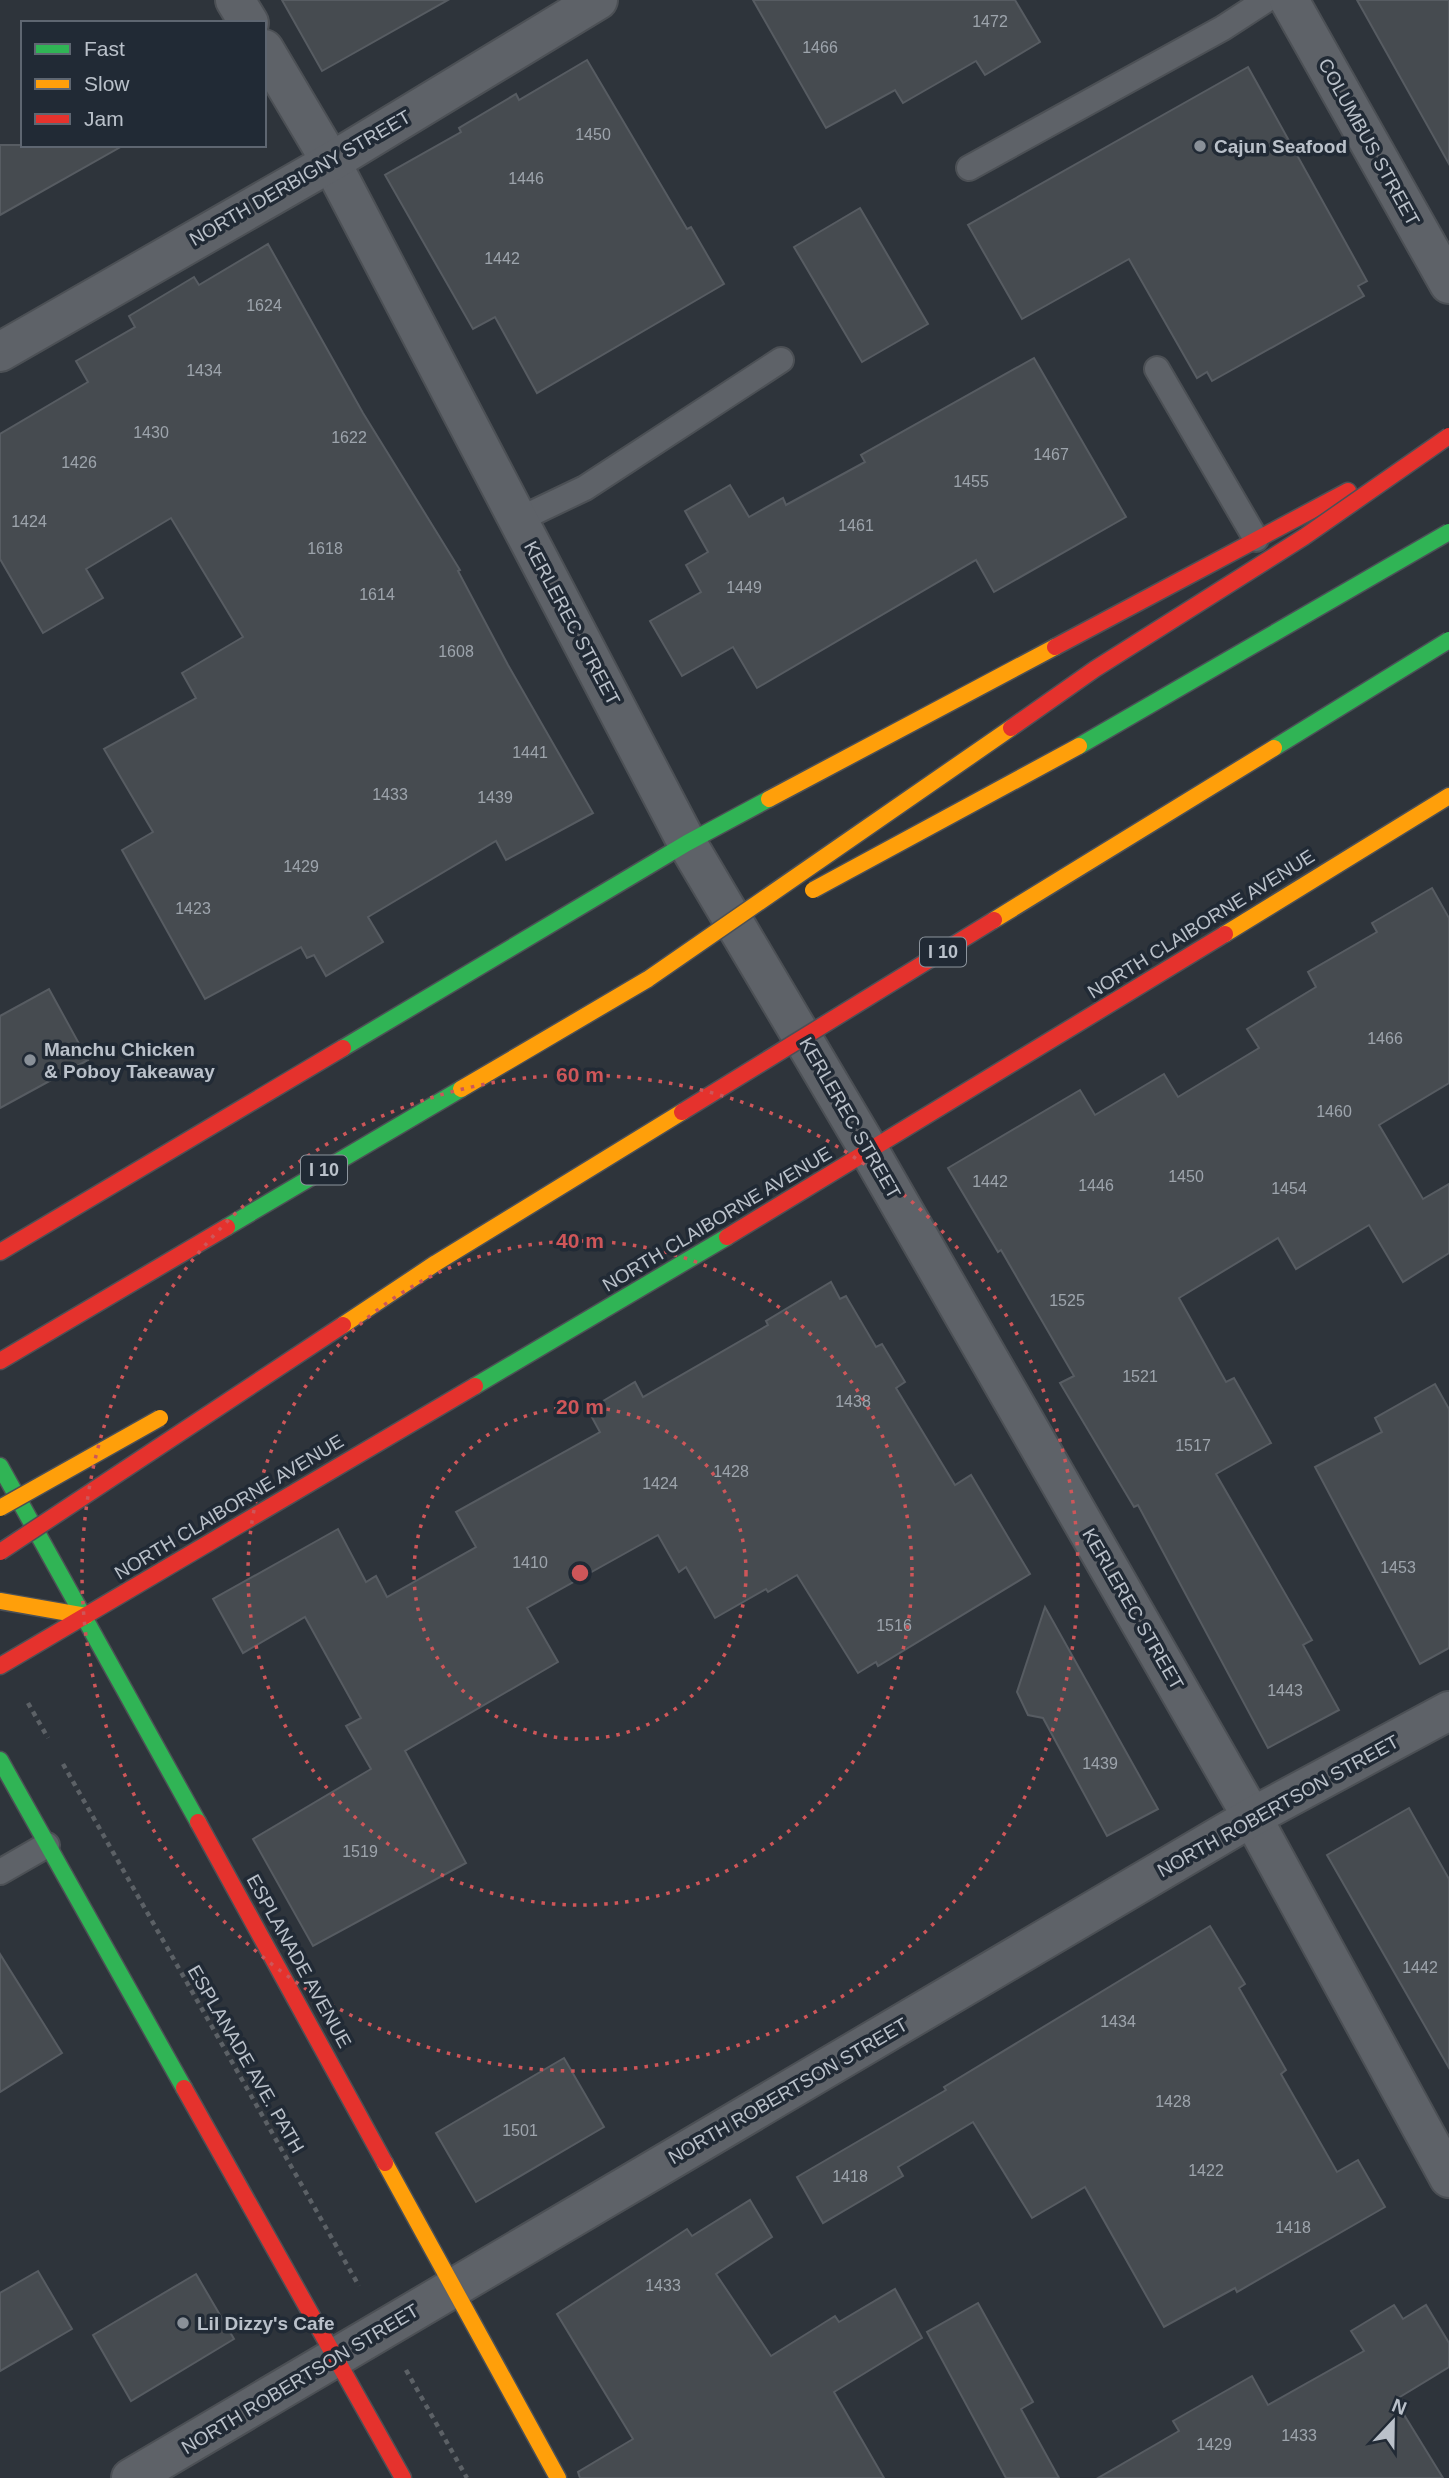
<svg xmlns="http://www.w3.org/2000/svg" width="1449" height="2478" viewBox="0 0 1449 2478" font-family="Arial,sans-serif">
  <style>
    .building { fill: #464b50; stroke: #575c62; stroke-width: 2 }
    .lines { fill: none; stroke-linecap: round; stroke-linejoin: round }
    .lane-casing { stroke: #4c5055; stroke-width: 28 }
    .street-casing { stroke: #4c5055; stroke-width: 42 }
    .fast-casing { stroke: #4c5055; stroke-width: 19 }
    .slow-casing { stroke: #4c5055; stroke-width: 19 }
    .jam-casing { stroke: #4c5055; stroke-width: 19 }
    .path { stroke: #5c6166; stroke-width: 4.5; stroke-dasharray: 5 5; stroke-linecap: butt }
    .lane { stroke: #5e6268; stroke-width: 24 }
    .street { stroke: #5e6268; stroke-width: 38 }
    .fast { stroke: #30b455; stroke-width: 16 }
    .slow { stroke: #ff9f0a; stroke-width: 16 }
    .jam { stroke: #e5322d; stroke-width: 16 }
    .fast-bridge-casing { stroke: #4b5057; stroke-width: 19; stroke-linecap: butt }
    .slow-bridge-casing { stroke: #4b5057; stroke-width: 19; stroke-linecap: butt }
    .jam-bridge-casing { stroke: #4b5057; stroke-width: 19; stroke-linecap: butt }
    .fast-bridge { stroke: #30b455; stroke-width: 16 }
    .slow-bridge { stroke: #ff9f0a; stroke-width: 16 }
    .jam-bridge { stroke: #e5322d; stroke-width: 16 }
    .ring { fill: none; stroke: #ce5659; stroke-width: 3.5; stroke-dasharray: 3.5 7 }
    .poi-dot { fill: #899098; stroke: #212a35; stroke-width: 2.5 }
    .labels { text-anchor: middle; dominant-baseline: central; stroke-width: 7; stroke-linejoin: round; paint-order: stroke }
    .number-label { font-size: 16px; fill: #9da4ac }
    .shield { fill: #212a35; stroke: #8c949d; stroke-width: 2 }
    .shield-label { font-size: 18px; font-weight: bold; fill: #bac1ca }
    .street-label { font-size: 19px; fill: #bac1ca; stroke: #212a35 }
    .poi-label { font-size: 19px; font-weight: bold; fill: #bac1ca; stroke: #212a35; text-anchor: start }
    .centre { fill: #ce5659; stroke: #212a35; stroke-width: 3.5 }
    .ring-label { font-size: 21px; text-anchor: middle; font-weight: bold; fill: #ce5659; stroke: #212a35; stroke-width: 7; stroke-linejoin: round; paint-order: stroke }
  </style>
  <rect width="100%" height="100%" fill="#2e343b"/>
  <g class="building">
    <polygon points="282,0 448,0 322,71"/>
    <polygon points="753,0 1015,0 1040,42 985,75 976,61 903,103 895,90 826,128"/>
    <polygon points="1357,0 1449,0 1449,164"/>
    <polygon points="587,60 687,229 691,227 724,284 537,393 495,317 473,329 385,175 461,132 459,128 516,94 519,100"/>
    <polygon points="1248,67 1367,281 1358,286 1364,296 1212,381 1207,372 1197,378 1129,259 1022,319 968,225"/>
    <polygon points="0,145 124,145 0,215"/>
    <polygon points="860,208 928,324 862,362 794,247"/>
    <polygon points="268,244 363,413 460,570 458,571 508,665 593,813 506,860 496,841 368,917 383,942 326,976 314,955 307,958 301,947 205,999 122,850 153,832 104,749 196,698 182,673 243,637 171,518 86,569 103,598 43,633 0,559 0,434 88,382 76,361 135,327 129,316 194,277 199,285"/>
    <polygon points="1034,358 1126,517 994,592 976,560 757,688 733,647 682,676 650,621 701,592 686,565 708,552 685,511 730,485 749,517 783,498 786,505 865,462 861,455"/>
    <polygon points="1432,888 1449,918 1449,1083 1379,1125 1423,1199 1449,1184 1449,1253 1403,1282 1369,1225 1296,1269 1278,1238 1179,1298 1226,1382 1234,1378 1271,1443 1216,1474 1312,1640 1303,1645 1339,1710 1268,1748 1138,1505 1134,1507 1060,1383 1074,1376 1001,1250 998,1252 948,1168 1080,1090 1095,1115 1164,1074 1178,1097 1259,1048 1247,1029 1316,987 1308,972 1377,932 1372,923"/>
    <polygon points="49,989 88,1060 0,1108 0,1016"/>
    <polygon points="831,1282 840,1299 846,1296 876,1347 882,1344 905,1382 896,1388 955,1485 971,1475 1030,1574 878,1666 876,1662 858,1673 797,1575 768,1592 766,1589 715,1618 686,1567 679,1572 658,1535 527,1608 558,1662 405,1751 466,1863 313,1946 253,1839 371,1769 346,1726 361,1718 305,1617 243,1653 213,1599 338,1529 366,1582 376,1576 387,1597 476,1547 456,1512 600,1432 588,1410 635,1382 643,1397 768,1325 766,1321"/>
    <polygon points="1435,1384 1449,1409 1449,1648 1420,1664 1315,1467 1382,1432 1375,1418"/>
    <polygon points="1045,1607 1158,1809 1107,1836 1043,1718 1028,1715 1017,1692"/>
    <polygon points="1409,1808 1449,1879 1449,2068 1327,1855"/>
    <polygon points="1210,1926 1245,1984 1239,1988 1286,2070 1281,2074 1337,2172 1358,2160 1385,2207 1237,2292 1235,2288 1164,2327 1085,2187 1032,2218 973,2122 898,2167 903,2176 823,2223 797,2177 946,2090 944,2087"/>
    <polygon points="0,1954 62,2053 0,2092"/>
    <polygon points="564,2058 604,2127 476,2202 436,2133"/>
    <polygon points="750,2200 772,2237 716,2274 771,2356 835,2316 839,2322 895,2289 922,2338 834,2392 884,2478 580,2478 578,2472 633,2439 557,2314 687,2229 692,2236"/>
    <polygon points="38,2271 72,2329 0,2371 0,2293"/>
    <polygon points="196,2274 234,2339 131,2401 93,2335"/>
    <polygon points="978,2303 1033,2402 1021,2409 1059,2478 1006,2478 927,2332"/>
    <polygon points="1394,2305 1403,2319 1426,2305 1449,2343 1449,2367 1395,2400 1443,2478 1098,2478 1179,2431 1173,2421 1252,2376 1268,2405 1364,2351 1351,2331"/>
  </g>
  <g class="lines">
    <defs>
      <g id="lane">
        <polyline points="969,168 1223,28 1266,0"/>
        <polyline points="1157,369 1256,539"/>
        <polyline points="518,520 585,488 781,360"/>
        <polyline points="0,1872 47,1845"/>
      </g>
      <g id="street">
        <polyline points="235,0 249,23"/>
        <polyline points="1289,0 1449,284"/>
        <polyline points="264,49 331,162 687,843 870,1152 1252,1817 1449,2178"/>
        <polyline points="0,352 331,162 598,0"/>
        <polyline points="131,2478 1252,1817 1449,1711"/>
      </g>
      <g id="fast">
        <polyline points="343,1048 687,843 769,799"/>
        <polyline points="227,1227 461,1089"/>
        <polyline points="475,1386 727,1237"/>
        <polyline points="0,1466 198,1822"/>
        <polyline points="0,1760 184,2088"/>
      </g>
      <g id="slow">
        <polyline points="769,799 1055,647"/>
        <polyline points="1225,934 1449,796"/>
        <polyline points="461,1089 648,979"/>
        <polyline points="0,1601 86,1616"/>
        <polyline points="385,2163 558,2478"/>
      </g>
      <g id="jam">
        <polyline points="1055,647 1348,491"/>
        <polyline points="727,1237 1225,934"/>
        <polyline points="0,1252 343,1048"/>
        <polyline points="0,1361 227,1227"/>
        <polyline points="0,1666 475,1386"/>
        <polyline points="198,1822 385,2163"/>
        <polyline points="184,2088 403,2478"/>
      </g>
    </defs>
    <use href="#lane" class="lane-casing"/>
    <use href="#street" class="street-casing"/>
    <use href="#fast" class="fast-casing"/>
    <use href="#slow" class="slow-casing"/>
    <use href="#jam" class="jam-casing"/>
    <g class="path">
      <polyline points="28,1703 48,1738"/>
      <polyline points="63,1764 359,2286"/>
      <polyline points="406,2370 467,2478"/>
    </g>
    <use href="#lane" class="lane"/>
    <use href="#street" class="street"/>
    <use href="#fast" class="fast"/>
    <use href="#slow" class="slow"/>
    <use href="#jam" class="jam"/>
    <defs>
      <g id="fast-bridge">
        <polyline points="1079,746 1449,532"/>
        <polyline points="1274,748 1449,640"/>
      </g>
      <g id="slow-bridge">
        <polyline points="813,890 1079,746"/>
        <polyline points="994,920 1274,748"/>
        <polyline points="648,979 1011,728"/>
        <polyline points="343,1325 436,1263 682,1112"/>
        <polyline points="0,1508 160,1418"/>
      </g>
      <g id="jam-bridge">
        <polyline points="1011,728 1095,669 1304,537 1449,436"/>
        <polyline points="682,1112 994,920"/>
        <polyline points="0,1552 343,1325"/>
      </g>
    </defs>
    <use href="#fast-bridge" class="fast-bridge-casing"/>
    <use href="#slow-bridge" class="slow-bridge-casing"/>
    <use href="#jam-bridge" class="jam-bridge-casing"/>
    <use href="#fast-bridge" class="fast-bridge"/>
    <use href="#slow-bridge" class="slow-bridge"/>
    <use href="#jam-bridge" class="jam-bridge"/>
  </g>
  <g class="ring">
    <circle cx="580" cy="1573" r="166"/>
    <circle cx="580" cy="1573" r="332"/>
    <circle cx="580" cy="1573" r="498"/>
  </g>
  <g class="poi-dot">
    <circle cx="1200" cy="146" r="7"/>
    <circle cx="30" cy="1060" r="7"/>
    <circle cx="183" cy="2323" r="7"/>
  </g>
  <g class="labels">
    <g class="number-label">
      <text x="990" y="21">1472</text>
      <text x="820" y="47">1466</text>
      <text x="593" y="134">1450</text>
      <text x="526" y="178">1446</text>
      <text x="502" y="258">1442</text>
      <text x="264" y="305">1624</text>
      <text x="204" y="370">1434</text>
      <text x="151" y="432">1430</text>
      <text x="349" y="437">1622</text>
      <text x="1051" y="454">1467</text>
      <text x="79" y="462">1426</text>
      <text x="971" y="481">1455</text>
      <text x="29" y="521">1424</text>
      <text x="856" y="525">1461</text>
      <text x="325" y="548">1618</text>
      <text x="744" y="587">1449</text>
      <text x="377" y="594">1614</text>
      <text x="456" y="651">1608</text>
      <text x="530" y="752">1441</text>
      <text x="390" y="794">1433</text>
      <text x="495" y="797">1439</text>
      <text x="301" y="866">1429</text>
      <text x="193" y="908">1423</text>
      <text x="1385" y="1038">1466</text>
      <text x="1334" y="1111">1460</text>
      <text x="1186" y="1176">1450</text>
      <text x="990" y="1181">1442</text>
      <text x="1096" y="1185">1446</text>
      <text x="1289" y="1188">1454</text>
      <text x="1067" y="1300">1525</text>
      <text x="1140" y="1376">1521</text>
      <text x="853" y="1401">1438</text>
      <text x="1193" y="1445">1517</text>
      <text x="731" y="1471">1428</text>
      <text x="660" y="1483">1424</text>
      <text x="530" y="1562">1410</text>
      <text x="1398" y="1567">1453</text>
      <text x="894" y="1625">1516</text>
      <text x="1285" y="1690">1443</text>
      <text x="1100" y="1763">1439</text>
      <text x="360" y="1851">1519</text>
      <text x="1420" y="1967">1442</text>
      <text x="1118" y="2021">1434</text>
      <text x="1173" y="2101">1428</text>
      <text x="520" y="2130">1501</text>
      <text x="1206" y="2170">1422</text>
      <text x="850" y="2176">1418</text>
      <text x="1293" y="2227">1418</text>
      <text x="663" y="2285">1433</text>
      <text x="1299" y="2435">1433</text>
      <text x="1214" y="2444">1429</text>
    </g>
    <g class="shield">
      <rect x="920" y="937.5" width="46" height="29" rx="5"/>
      <rect x="301" y="1155.5" width="46" height="29" rx="5"/>
    </g>
    <g class="shield-label">
      <text x="943" y="952">I 10</text>
      <text x="324" y="1170">I 10</text>
    </g>
    <g class="street-label">
      <text transform="translate(1369 142) rotate(61)">COLUMBUS STREET</text>
      <text transform="translate(300 178) rotate(-30)">NORTH DERBIGNY STREET</text>
      <text transform="translate(572 623) rotate(62)">KERLEREC STREET</text>
      <text transform="translate(1201 924) rotate(-32)">NORTH CLAIBORNE AVENUE</text>
      <text transform="translate(850 1118) rotate(60)">KERLEREC STREET</text>
      <text transform="translate(717 1219) rotate(-31)">NORTH CLAIBORNE AVENUE</text>
      <text transform="translate(229 1507) rotate(-31)">NORTH CLAIBORNE AVENUE</text>
      <text transform="translate(1133 1609) rotate(60)">KERLEREC STREET</text>
      <text transform="translate(1278 1806) rotate(-29)">NORTH ROBERTSON STREET</text>
      <text transform="translate(299 1961) rotate(61)">ESPLANADE AVENUE</text>
      <text transform="translate(246 2059) rotate(60)">ESPLANADE AVE. PATH</text>
      <text transform="translate(788 2091) rotate(-30)">NORTH ROBERTSON STREET</text>
      <text transform="translate(300 2379) rotate(-31)">NORTH ROBERTSON STREET</text>
    </g>
    <g class="poi-label">
      <text x="1214" y="146">Cajun Seafood</text>
      <text x="44" y="1049">Manchu Chicken<tspan x="44" dy="22">&amp; Poboy Takeaway</tspan></text>
      <text x="197" y="2323">Lil Dizzy's Cafe</text>
    </g>
  </g>
  <circle cx="580" cy="1573" r="10" class="centre"/>
  <g class="ring-label">
    <text x="580" y="1082">60 m</text>
    <text x="580" y="1248">40 m</text>
    <text x="580" y="1414">20 m</text>
  </g>
  <rect x="21" y="21" width="245" height="126" fill="#212a35" stroke="#5e6671" stroke-width="2"/>
  <rect x="35" y="44" width="35" height="10" fill="#30b455" stroke="#5e6671" stroke-width="2"/>
  <text x="84" y="56" font-size="21" fill="#bac1ca">Fast</text>
  <rect x="35" y="79" width="35" height="10" fill="#ff9f0a" stroke="#5e6671" stroke-width="2"/>
  <text x="84" y="91" font-size="21" fill="#bac1ca">Slow</text>
  <rect x="35" y="114" width="35" height="10" fill="#e5322d" stroke="#5e6671" stroke-width="2"/>
  <text x="84" y="126" font-size="21" fill="#bac1ca">Jam</text>
  <g transform="translate(1393 2422) rotate(22)" stroke="#212a35" stroke-width="5" paint-order="stroke">
  <path d="M0-5L12 26L0 18L-12 26Z" fill="#bac1ca"/>
  <text y="-10" font-size="19" font-weight="bold" text-anchor="middle" fill="#bac1ca">N</text>
  </g>
</svg>
